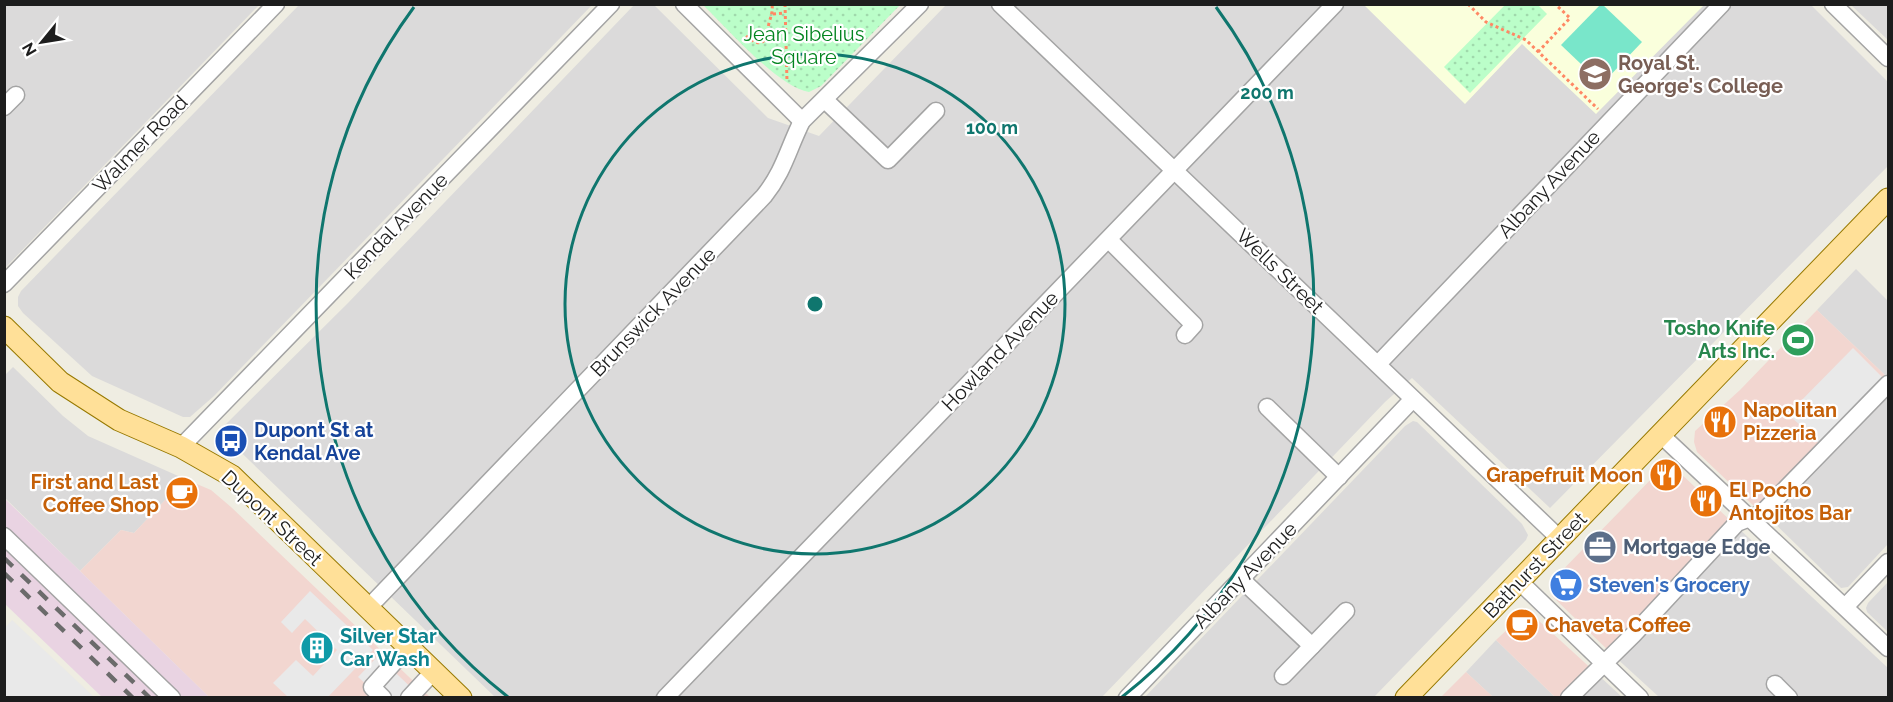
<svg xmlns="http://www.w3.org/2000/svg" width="1893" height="702" viewBox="0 0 1893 702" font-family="Raleway,sans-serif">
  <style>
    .residential { fill: #dbdada }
    .commercial { fill: #f2d6d0 }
    .education { fill: #faffdc }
    .railway { fill: #e9d3e2 }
    .park { fill: url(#park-dots) }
    .pitch { fill: #79e6ca }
    .parking { fill: #e9e9e9 }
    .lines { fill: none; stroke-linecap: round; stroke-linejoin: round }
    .minor-casing { stroke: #a4a4a4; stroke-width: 19 }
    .major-casing { stroke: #977900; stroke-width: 23 }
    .path { stroke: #ff8864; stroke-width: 3; stroke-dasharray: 3 3; stroke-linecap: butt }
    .minor { stroke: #fff; stroke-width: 16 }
    .major { stroke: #ffe098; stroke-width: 21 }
    .rail { stroke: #6b6b6b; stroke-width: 4.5; stroke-dasharray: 12 12; stroke-linecap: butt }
    .ring { fill: none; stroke: #0f766e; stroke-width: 3 }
    .labels { text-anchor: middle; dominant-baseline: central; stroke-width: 4.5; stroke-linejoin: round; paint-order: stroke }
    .park-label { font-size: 20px; fill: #02841f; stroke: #fff }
    .education-label { font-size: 20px; font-weight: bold; fill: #785e54; stroke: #fff; text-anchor: start }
    .street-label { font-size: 20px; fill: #1d1d1d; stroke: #fff }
    .leisure-label { font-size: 20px; font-weight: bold; fill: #27864d; stroke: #fff; text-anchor: end }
    .food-label { font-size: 20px; font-weight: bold; fill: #c56008; stroke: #fff; text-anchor: start }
    .transit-label { font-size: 20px; font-weight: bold; fill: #164399; stroke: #fff; text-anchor: start }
    .service-label { font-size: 20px; font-weight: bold; fill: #4e5e75; stroke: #fff; text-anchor: start }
    .shop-label { font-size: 20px; font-weight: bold; fill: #366cbe; stroke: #fff; text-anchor: start }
    .culture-label { font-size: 20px; font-weight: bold; fill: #0d838f; stroke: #fff; text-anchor: start }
    .centre { fill: #0f766e; stroke: #fff; stroke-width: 3 }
    .ring-label { font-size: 18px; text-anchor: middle; font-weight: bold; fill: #0f766e; stroke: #fff; stroke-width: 4.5; stroke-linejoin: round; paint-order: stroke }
  </style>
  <defs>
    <pattern id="park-dots" width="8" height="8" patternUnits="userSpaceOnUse" patternTransform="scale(1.5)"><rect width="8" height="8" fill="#bbfec9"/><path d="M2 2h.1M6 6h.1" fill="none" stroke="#a0d9ac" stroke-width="1.8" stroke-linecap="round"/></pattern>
  </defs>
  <rect width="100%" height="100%" fill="#efede2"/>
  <g class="residential">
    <polygon points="5,5 259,5 5,268"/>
    <polygon points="299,5 592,5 214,396 190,417 183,417 92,376 23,313 18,306 18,297 21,291"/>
    <polygon points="634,5 654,5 768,118 819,136 946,5 1811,5 1888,82 1888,166 1550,508 1412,378 1385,402 1102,697 495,697 225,437 223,427 348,303"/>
    <polygon points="1851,5 1888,5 1888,40"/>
    <polygon points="1856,269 1888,301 1888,374 1886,376 1817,310"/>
    <polygon points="13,367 63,416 88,436 185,479 134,533 121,530 80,571 5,498 4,376"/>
    <polygon points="1888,393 1888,544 1848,587 1841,588 1765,514"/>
    <polygon points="1413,421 1417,422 1508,510 1522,524 1528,535 1526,540 1374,697 1144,698 1405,426"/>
    <polygon points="1734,524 1888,668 1888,697 1659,697 1612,654"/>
    <polygon points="1888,582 1888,632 1867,612 1866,608 1868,603"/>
    <polygon points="1496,640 1555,697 1493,697 1466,672"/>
    <polygon points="1596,673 1622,697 1573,698"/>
  </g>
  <g class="commercial">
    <polygon points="1817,310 1886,376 1757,509 1697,452 1694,442 1695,431 1740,390"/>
    <polygon points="1670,468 1678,471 1734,524 1612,654 1552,596 1551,587 1552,581 1659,471"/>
    <polygon points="185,479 211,490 231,507 430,697 209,697 80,571 121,530 134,533"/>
    <polygon points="1523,615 1532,615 1538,620 1596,673 1573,697 1555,697 1496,640"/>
    <polygon points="1466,672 1493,697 1441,697"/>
  </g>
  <polygon class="education" points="1364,5 1704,5 1596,114 1522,44 1465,104"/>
  <polygon class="railway" points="4,498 80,571 209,697 102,697 5,604"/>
  <g class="park">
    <path d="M703 5H900L821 86 809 92C779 88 726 27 703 5Z"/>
    <polygon points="1505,5 1538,5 1547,14 1470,93 1444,67"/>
  </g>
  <polygon class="pitch" points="1601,4 1603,5 1642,42 1602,84 1561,45"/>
  <g class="parking">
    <polygon points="1853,348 1884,379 1820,444 1788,414"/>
    <polygon points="310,591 373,650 328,697 288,697 273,683 296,660 313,676 337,650 305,619 292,633 281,622"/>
    <polygon points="12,620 94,697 6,697 4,696 5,628"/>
    <polygon points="378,656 421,697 380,697 358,677"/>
  </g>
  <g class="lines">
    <defs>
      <g id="minor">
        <polyline points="684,4 802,121"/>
        <polyline points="1000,4 1560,539"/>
        <polyline points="1833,4 1888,58"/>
        <polyline points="825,100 888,160 936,111"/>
        <polyline points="4,107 16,95"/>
        <polyline points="1109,240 1194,325 1185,335"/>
        <polyline points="4,284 276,4"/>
        <polyline points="1378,364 1722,4"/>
        <polyline points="1267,407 1339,477"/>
        <polyline points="1661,435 1888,648"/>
        <polyline points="181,447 611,4"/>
        <polyline points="4,536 172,698"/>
        <polyline points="1241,579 1312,646"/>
        <polyline points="1519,581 1640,698"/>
        <polyline points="1845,607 1888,562"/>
        <path d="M368 608 764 196C784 171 788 149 802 121L920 4"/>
        <polyline points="1283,676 1346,611"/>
        <polyline points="1775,684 1789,698"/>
        <polyline points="383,698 372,687 408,647"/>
        <polyline points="409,698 434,671"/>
        <polyline points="665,698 1335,4"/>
        <polyline points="1127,698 1413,399"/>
        <polyline points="1569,698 1633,635 1737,523 1760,514 1765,510 1888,384"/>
      </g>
      <g id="major">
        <polyline points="4,327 60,382 119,420 181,447 232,476 461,698"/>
        <polyline points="1406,698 1888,199"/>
      </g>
    </defs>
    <use href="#minor" class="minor-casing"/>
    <use href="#major" class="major-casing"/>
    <g class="path">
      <polyline points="785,4 787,82"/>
      <polyline points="1468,4 1486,22 1526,40 1598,109"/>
      <polyline points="773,14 785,13"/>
      <path d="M746 36C765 51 766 39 769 23 771 16 773 12 772 4"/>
      <polyline points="1538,52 1570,18 1555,4"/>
    </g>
    <use href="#minor" class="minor"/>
    <use href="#major" class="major"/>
    <g class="rail">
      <polyline points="4,558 150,698"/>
      <polyline points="4,573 133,698"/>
    </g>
  </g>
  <g class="ring">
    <circle cx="815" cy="304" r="250"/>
    <path d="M508 697A499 499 0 0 1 414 7M1216 7A499 499 0 0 1 1122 697"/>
  </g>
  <defs>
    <symbol id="school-disc" viewBox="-11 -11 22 22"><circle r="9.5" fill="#8d6e63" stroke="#fff"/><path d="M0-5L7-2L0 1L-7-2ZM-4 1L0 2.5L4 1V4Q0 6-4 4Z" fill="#fff"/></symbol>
    <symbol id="stadium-disc" viewBox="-11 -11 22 22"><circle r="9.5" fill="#2e9e5b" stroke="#fff"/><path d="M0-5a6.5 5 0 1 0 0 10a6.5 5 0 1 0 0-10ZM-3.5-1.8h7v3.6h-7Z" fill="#fff"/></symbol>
    <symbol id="restaurant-disc" viewBox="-11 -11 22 22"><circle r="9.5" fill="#e8710a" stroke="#fff"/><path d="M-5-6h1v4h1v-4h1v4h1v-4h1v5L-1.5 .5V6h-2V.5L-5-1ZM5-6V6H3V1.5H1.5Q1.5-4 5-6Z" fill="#fff"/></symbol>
    <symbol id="bus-disc" viewBox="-11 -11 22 22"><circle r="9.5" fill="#1a4fb4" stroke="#fff"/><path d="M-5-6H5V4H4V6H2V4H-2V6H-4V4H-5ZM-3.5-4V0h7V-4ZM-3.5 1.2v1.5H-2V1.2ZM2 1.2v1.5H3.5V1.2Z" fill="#fff"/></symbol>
    <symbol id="cafe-disc" viewBox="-11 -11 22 22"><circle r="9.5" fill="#e8710a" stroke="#fff"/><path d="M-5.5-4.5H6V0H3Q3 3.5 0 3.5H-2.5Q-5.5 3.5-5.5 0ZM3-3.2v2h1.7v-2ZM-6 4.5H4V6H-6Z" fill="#fff"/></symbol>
    <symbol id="office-disc" viewBox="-11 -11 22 22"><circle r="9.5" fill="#5c6f8a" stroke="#fff"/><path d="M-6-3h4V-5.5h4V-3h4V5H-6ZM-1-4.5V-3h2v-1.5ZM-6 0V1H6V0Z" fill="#fff"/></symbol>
    <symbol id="supermarket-disc" viewBox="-11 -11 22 22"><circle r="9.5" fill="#3f7fe0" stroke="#fff"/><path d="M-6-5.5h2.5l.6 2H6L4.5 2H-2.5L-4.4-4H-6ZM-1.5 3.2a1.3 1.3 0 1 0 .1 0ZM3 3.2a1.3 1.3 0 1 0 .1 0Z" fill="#fff"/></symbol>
    <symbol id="building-disc" viewBox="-11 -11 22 22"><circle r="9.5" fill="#0f9aa8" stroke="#fff"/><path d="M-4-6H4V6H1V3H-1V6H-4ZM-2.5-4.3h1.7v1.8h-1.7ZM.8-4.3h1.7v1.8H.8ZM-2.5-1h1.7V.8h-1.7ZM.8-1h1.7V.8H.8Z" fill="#fff"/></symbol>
  </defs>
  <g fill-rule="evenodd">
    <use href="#school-disc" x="1576" y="55" width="38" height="38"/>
    <use href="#stadium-disc" x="1779" y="321" width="38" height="38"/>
    <use href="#restaurant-disc" x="1701" y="403" width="38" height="38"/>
    <use href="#bus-disc" x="212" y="422" width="38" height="38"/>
    <use href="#restaurant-disc" x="1647" y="456" width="38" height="38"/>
    <use href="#cafe-disc" x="163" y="474" width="38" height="38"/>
    <use href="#restaurant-disc" x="1687" y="482" width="38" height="38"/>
    <use href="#office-disc" x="1581" y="528" width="38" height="38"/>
    <use href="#supermarket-disc" x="1547" y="566" width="38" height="38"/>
    <use href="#cafe-disc" x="1503" y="606" width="38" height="38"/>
    <use href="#building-disc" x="298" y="629" width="38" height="38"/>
  </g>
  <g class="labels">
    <g class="park-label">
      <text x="804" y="34">Jean Sibelius<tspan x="804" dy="23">Square</tspan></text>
    </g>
    <g class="education-label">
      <text x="1618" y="63">Royal St.<tspan x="1618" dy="23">George's College</tspan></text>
    </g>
    <g class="street-label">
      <text transform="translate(140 144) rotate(-46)">Walmer Road</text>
      <text transform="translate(1549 184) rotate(-47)">Albany Avenue</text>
      <text transform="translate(396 226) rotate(-46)">Kendal Avenue</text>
      <text transform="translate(1280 271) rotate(44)">Wells Street</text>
      <text transform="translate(653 312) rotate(-46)">Brunswick Avenue</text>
      <text transform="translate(1000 351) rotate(-46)">Howland Avenue</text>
      <text transform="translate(272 518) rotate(43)">Dupont Street</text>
      <text transform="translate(1535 565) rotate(-46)">Bathurst Street</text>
      <text transform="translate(1245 575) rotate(-46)">Albany Avenue</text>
    </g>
    <g class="leisure-label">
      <text x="1775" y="328">Tosho Knife<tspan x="1775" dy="23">Arts Inc.</tspan></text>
    </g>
    <g class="food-label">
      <text x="1743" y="410">Napolitan<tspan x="1743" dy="23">Pizzeria</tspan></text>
      <text x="1643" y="475" text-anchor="end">Grapefruit Moon</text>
      <text x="159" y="482" text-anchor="end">First and Last<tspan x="159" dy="23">Coffee Shop</tspan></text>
      <text x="1729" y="490">El Pocho<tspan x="1729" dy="23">Antojitos Bar</tspan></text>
      <text x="1545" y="625">Chaveta Coffee</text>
    </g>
    <g class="transit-label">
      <text x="254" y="430">Dupont St at<tspan x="254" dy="23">Kendal Ave</tspan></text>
    </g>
    <g class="service-label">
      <text x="1623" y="547">Mortgage Edge</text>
    </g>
    <g class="shop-label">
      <text x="1589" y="585">Steven's Grocery</text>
    </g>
    <g class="culture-label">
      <text x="340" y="636">Silver Star<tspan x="340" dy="23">Car Wash</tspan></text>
    </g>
  </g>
  <circle cx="815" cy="304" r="9" class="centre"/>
  <g class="ring-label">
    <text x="1267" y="99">200 m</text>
    <text x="992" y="134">100 m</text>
  </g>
  <rect width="1893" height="702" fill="none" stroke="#1d1d1d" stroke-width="12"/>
  <g transform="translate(42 42) rotate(240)" stroke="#ffffff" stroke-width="4.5" paint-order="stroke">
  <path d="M0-4.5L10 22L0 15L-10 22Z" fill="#1d1d1d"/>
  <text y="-9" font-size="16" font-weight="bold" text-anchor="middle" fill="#1d1d1d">N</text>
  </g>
</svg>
